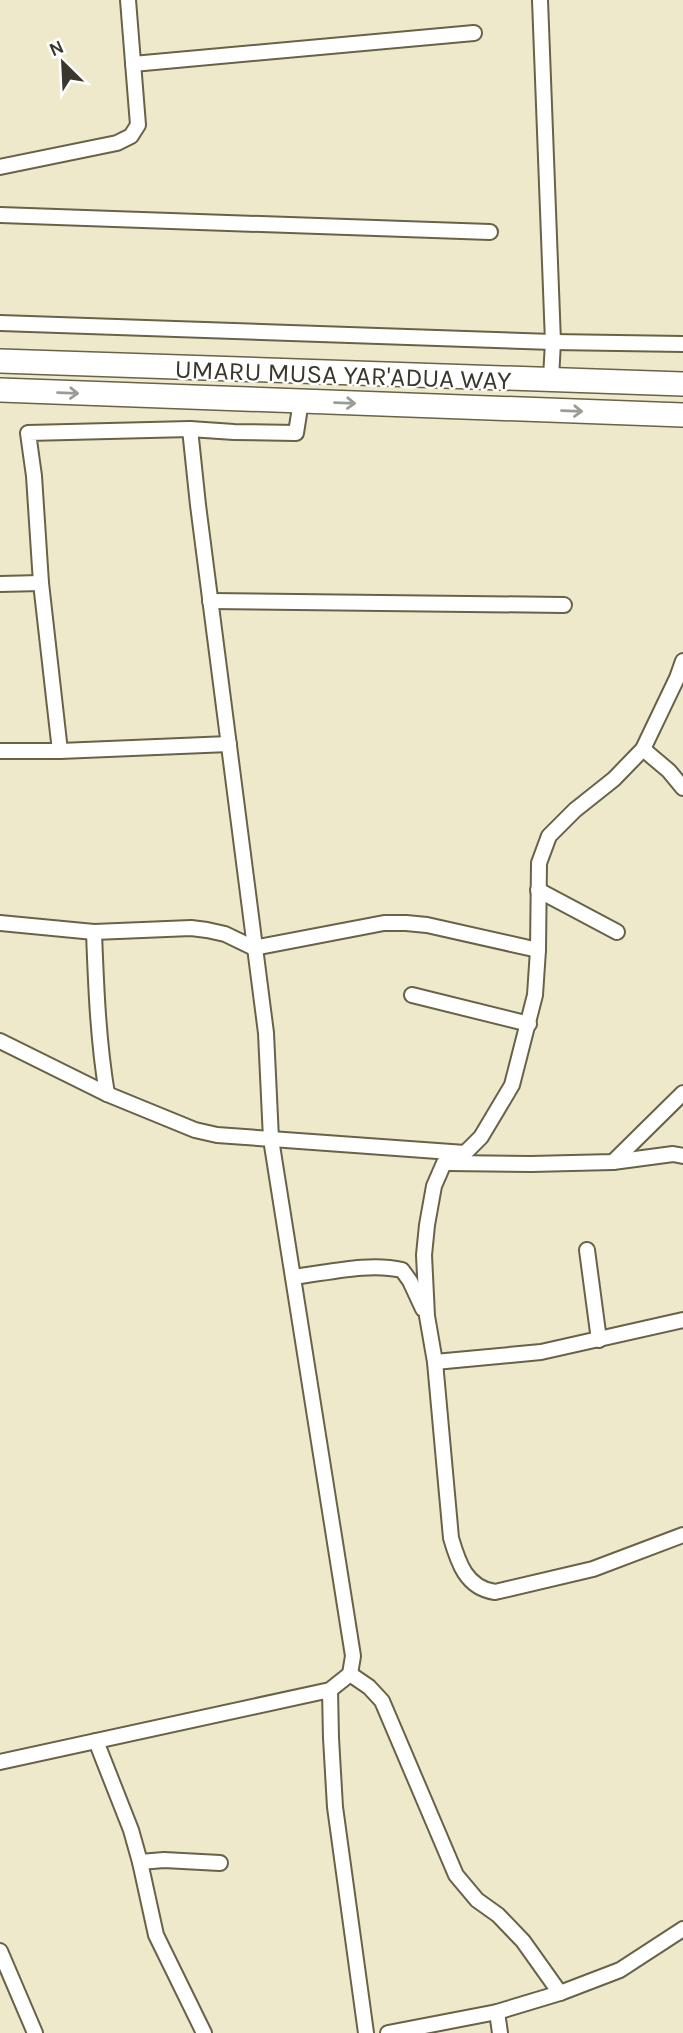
<svg xmlns="http://www.w3.org/2000/svg" width="683" height="2033" viewBox="0 0 683 2033" font-family="Karla,sans-serif">
  <style>
    .lines { fill: none; stroke-linecap: round; stroke-linejoin: round }
    .minor-casing { stroke: #676248; stroke-width: 18 }
    .primary-casing { stroke: #676248; stroke-width: 26 }
    .minor { stroke: #fff; stroke-width: 14 }
    .primary { stroke: #fff; stroke-width: 23 }
    .oneway { stroke: #9c9c96 }
    .labels { text-anchor: middle; dominant-baseline: central; stroke-width: 5; stroke-linejoin: round; paint-order: stroke }
    .street-label { font-size: 26px; fill: #3a382d; stroke: #fff }
  </style>
  <rect width="100%" height="100%" fill="#efe9cc"/>
  <g class="lines">
    <defs>
      <g id="minor">
        <polyline points="540,0 553,342 551,378"/>
        <polyline points="133,64 474,33"/>
        <polyline points="0,167 117,143 131,136 138,125 128,0"/>
        <polyline points="0,215 490,232"/>
        <polyline points="0,323 553,342 683,344"/>
        <polyline points="0,584 41,583"/>
        <polyline points="210,601 564,605"/>
        <polyline points="643,749 669,771 683,788"/>
        <polyline points="0,751 60,751 229,744"/>
        <polyline points="60,751 41,583 34,476 28,433 190,429 234,432 296,433 301,401"/>
        <polyline points="538,890 617,932"/>
        <path d="M0 923 94 932 191 928 207 930 225 934 254 948 384 923H406L427 925 538 950 535 995 512 1085 481 1137 465 1153 444 1163 434 1186 427 1225 424 1255 427 1316 435 1362 451 1538C458 1562 466 1588 495 1592L593 1569 683 1535"/>
        <path d="M94 932C96 986 98 1040 107 1094"/>
        <polyline points="538,950 539,863 549,836 575,810 614,779 643,749 677,678 683,661"/>
        <polyline points="412,995 529,1024"/>
        <polyline points="0,1041 107,1094 195,1130 217,1135 465,1153"/>
        <polyline points="613,1162 683,1093"/>
        <polyline points="448,1163 531,1164 613,1162 673,1154 683,1156"/>
        <polyline points="587,1250 599,1340"/>
        <path d="M293 1277C327 1273 369 1262 402 1270L410 1281 423 1309"/>
        <polyline points="435,1362 541,1352 683,1320"/>
        <polyline points="350,1674 369,1687 382,1701 456,1875 477,1900 498,1915 523,1941 560,1993"/>
        <polyline points="330,1690 331,1738 335,1807 366,2033"/>
        <polyline points="96,1741 131,1830 140,1862 156,1935 204,2033"/>
        <polyline points="0,1762 330,1690 350,1674 353,1656 271,1139 266,1033 198,505 190,429"/>
        <polyline points="140,1862 164,1860 220,1863"/>
        <polyline points="0,1951 35,2033"/>
        <polyline points="497,2012 500,2033"/>
        <polyline points="388,2033 497,2012 560,1993 620,1970 683,1929"/>
      </g>
      <g id="primary">
        <polyline points="0,361 683,384"/>
        <polyline points="0,390 683,415"/>
      </g>
    </defs>
    <use href="#minor" class="minor-casing"/>
    <use href="#primary" class="primary-casing"/>
    <use href="#minor" class="minor"/>
    <use href="#primary" class="primary"/>
  </g>
  <defs><path id="oneway-shaft" d="M-6 0H5M1.5-3L5.5 0L1.5 3" fill="none" stroke-width="1.6" stroke-linecap="round" stroke-linejoin="round" transform="scale(1.75)"/></defs>
  <g class="oneway">
    <use href="#oneway-shaft" transform="translate(68 393) rotate(2)"/>
    <use href="#oneway-shaft" transform="translate(345 403) rotate(2)"/>
    <use href="#oneway-shaft" transform="translate(572 411) rotate(2)"/>
  </g>
  <g class="labels">
    <g class="street-label">
      <text transform="translate(343 375) rotate(2)">UMARU MUSA YAR'ADUA WAY</text>
    </g>
  </g>
  <g transform="translate(63 63) rotate(336)" stroke="#ffffff" stroke-width="5" paint-order="stroke">
  <path d="M0-5L12 26L0 18L-12 26Z" fill="#3a382d"/>
  <text y="-10" font-size="19" font-weight="bold" text-anchor="middle" fill="#3a382d">N</text>
  </g>
</svg>
